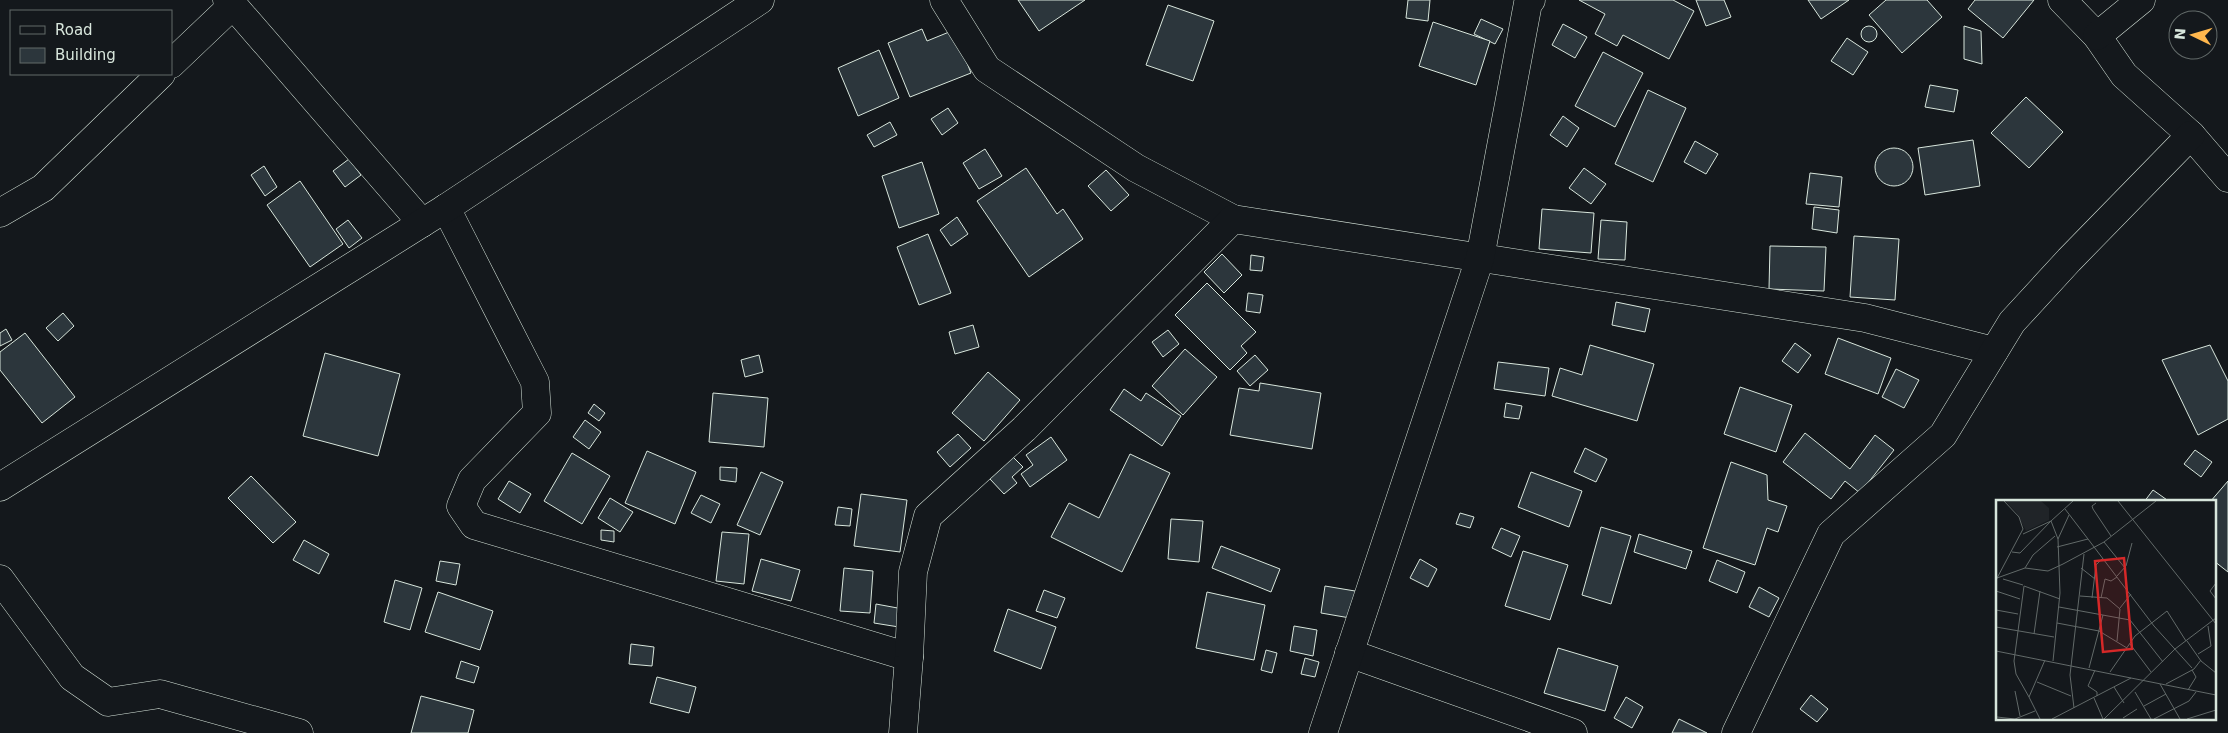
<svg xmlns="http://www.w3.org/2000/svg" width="2228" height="733" viewBox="0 0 2228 733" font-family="'DejaVu Sans',sans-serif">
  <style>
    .building { fill: #2c363c; stroke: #d8e6dc }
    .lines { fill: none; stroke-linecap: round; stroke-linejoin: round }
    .minor-casing { stroke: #d8e6dc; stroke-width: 29 }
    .minor { stroke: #14181c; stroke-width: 28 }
    .inset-road { fill: none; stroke: #626a69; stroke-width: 1 }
    .view { fill: #d62828; fill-opacity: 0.15; stroke: #d62828; stroke-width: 2.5 }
    .inset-edge { fill: none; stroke: #d8e6dc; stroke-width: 2.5 }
  </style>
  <rect width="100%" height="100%" fill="#14181c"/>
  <g class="building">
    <polygon points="1018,0 1085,0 1039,31"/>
    <polygon points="1408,0 1430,0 1428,21 1406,18"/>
    <polygon points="1579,0 1673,0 1694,11 1669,59 1623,35 1617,46 1595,34 1605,14"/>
    <polygon points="1696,0 1724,0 1731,17 1706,26"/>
    <polygon points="1808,0 1849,0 1821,19"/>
    <polygon points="1886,0 1927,0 1942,17 1902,53 1869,15"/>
    <polygon points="1975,0 2034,0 2003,38 1968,9"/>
    <polygon points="1168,5 1214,21 1193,81 1146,65"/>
    <polygon points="1481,19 1503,29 1495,44 1474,34"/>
    <polygon points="1433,22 1490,41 1476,85 1419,66"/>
    <polygon points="1563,24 1587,37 1575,58 1552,45"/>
    <polygon points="1964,26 1981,31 1982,64 1964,59"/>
    <circle cx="1869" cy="34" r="8"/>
    <polygon points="922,29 927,41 954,30 971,73 910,97 888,43"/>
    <polygon points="1847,38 1868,52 1853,75 1831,61"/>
    <polygon points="879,50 899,98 858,116 838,68"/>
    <polygon points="1603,52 1643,73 1615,127 1575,106"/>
    <polygon points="1930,85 1958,90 1954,112 1925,107"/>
    <polygon points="1648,90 1686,108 1653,182 1615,164"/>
    <polygon points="2026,97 2063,132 2029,168 1991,133"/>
    <polygon points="948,108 958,123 942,135 931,119"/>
    <polygon points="1563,116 1579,128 1567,147 1550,135"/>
    <polygon points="890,122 897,135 874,147 867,135"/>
    <polygon points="1973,140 1980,186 1925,195 1918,148"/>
    <polygon points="1695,141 1718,154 1706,174 1684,162"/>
    <circle cx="1894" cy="167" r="19"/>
    <polygon points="985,149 1002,176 979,189 963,163"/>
    <polygon points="349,159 361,175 345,187 333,171"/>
    <polygon points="922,162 939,214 899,228 882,176"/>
    <polygon points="264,166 277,187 265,196 251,175"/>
    <polygon points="1026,168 1057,214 1063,209 1083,239 1029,277 977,201"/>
    <polygon points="1584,168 1606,184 1591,204 1569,188"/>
    <polygon points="1106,170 1129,195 1111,211 1088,186"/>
    <polygon points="1810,173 1842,177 1839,207 1806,204"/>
    <polygon points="300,181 343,244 310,267 267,205"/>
    <polygon points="1814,207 1839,210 1837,233 1812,229"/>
    <polygon points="1542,209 1594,213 1591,253 1539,249"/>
    <polygon points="957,217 968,234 951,246 940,230"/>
    <polygon points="348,220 362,238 349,248 336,229"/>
    <polygon points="1601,220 1627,222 1625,260 1598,259"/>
    <polygon points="928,234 951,293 919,305 897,247"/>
    <polygon points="1854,236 1899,239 1895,300 1850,297"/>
    <polygon points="1770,246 1826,247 1824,291 1769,289"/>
    <polygon points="1222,254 1242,275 1224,293 1204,272"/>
    <polygon points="1251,255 1264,257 1262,271 1250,270"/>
    <polygon points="1207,283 1256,332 1241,346 1247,353 1230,370 1175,315"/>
    <polygon points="1248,293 1263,295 1260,313 1246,311"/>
    <polygon points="1616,302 1650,309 1645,332 1612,325"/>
    <polygon points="63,313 74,326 58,341 46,328"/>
    <polygon points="973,325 979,347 955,354 949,332"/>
    <polygon points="6,329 12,340 0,346 0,333"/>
    <polygon points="1168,330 1179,344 1163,357 1152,342"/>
    <polygon points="25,333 75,397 42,423 0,370 0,352"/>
    <polygon points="1838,338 1891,358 1878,394 1825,374"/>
    <polygon points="1795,343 1811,355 1798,373 1782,361"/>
    <polygon points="1590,345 1654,364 1637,421 1552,396 1560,368 1582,375"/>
    <polygon points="2210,345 2228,381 2228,419 2198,435 2162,360"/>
    <polygon points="1185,349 1217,377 1183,415 1152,386"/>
    <polygon points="325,353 400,374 378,456 303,436"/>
    <polygon points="759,355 763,372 745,377 741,360"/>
    <polygon points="1255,355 1268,370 1250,386 1237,371"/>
    <polygon points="1498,362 1549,368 1545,396 1494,389"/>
    <polygon points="1896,369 1919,380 1904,408 1882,397"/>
    <polygon points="988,372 1020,400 984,441 952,413"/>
    <polygon points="1260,383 1321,393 1312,449 1230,435 1239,388 1259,391"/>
    <polygon points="1740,387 1792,405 1776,452 1724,434"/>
    <polygon points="1124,389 1141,401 1146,393 1181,416 1162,446 1110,410"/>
    <polygon points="713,393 768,398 764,447 709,442"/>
    <polygon points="1506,403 1522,406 1519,419 1504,417"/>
    <polygon points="594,404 605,413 599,421 588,413"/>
    <polygon points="585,420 601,432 589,449 573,437"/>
    <polygon points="1805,433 1850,469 1875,435 1894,450 1860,493 1845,481 1831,499 1783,462"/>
    <polygon points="958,434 971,448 950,467 937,452"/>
    <polygon points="1051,437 1067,460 1030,487 1021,474 1033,465 1026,455"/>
    <polygon points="1585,448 1607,459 1596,482 1574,472"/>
    <polygon points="2195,450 2212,462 2201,477 2184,464"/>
    <polygon points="647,451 696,472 675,524 625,503"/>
    <polygon points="572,453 610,476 582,524 544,501"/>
    <polygon points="1130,454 1170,473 1122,572 1051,537 1069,503 1099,518"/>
    <polygon points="1013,457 1023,467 1012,477 1017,483 1004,494 990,479"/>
    <polygon points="1731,462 1767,475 1768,500 1787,506 1778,532 1767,528 1755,565 1703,548"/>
    <polygon points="720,467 737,468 736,482 720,480"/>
    <polygon points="761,472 783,482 760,535 737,525"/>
    <polygon points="1531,472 1582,491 1569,527 1518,507"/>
    <polygon points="251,476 296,522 273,543 228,498"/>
    <polygon points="509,481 531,494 520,513 498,499"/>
    <polygon points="2228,481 2228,572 2214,561 2214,502 2210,502"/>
    <polygon points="2153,490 2170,502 2144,502"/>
    <polygon points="861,494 907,500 900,552 854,546"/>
    <polygon points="701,495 720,504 711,523 691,513"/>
    <polygon points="610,498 633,512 620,532 598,518"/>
    <polygon points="838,507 852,509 850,526 835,525"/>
    <polygon points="1460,513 1474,517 1470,528 1456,524"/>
    <polygon points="1171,519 1203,521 1199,562 1168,559"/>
    <polygon points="1601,527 1631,536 1611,604 1582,595"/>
    <polygon points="1501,528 1520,536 1511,557 1492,548"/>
    <polygon points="601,530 614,531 614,542 601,540"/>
    <polygon points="722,532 749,534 744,584 716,581"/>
    <polygon points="1639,534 1692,551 1686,569 1634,552"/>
    <polygon points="304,540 329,554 319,574 293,560"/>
    <polygon points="1221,546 1280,569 1271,592 1212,568"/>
    <polygon points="1523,551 1568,565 1550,620 1505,606"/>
    <polygon points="761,559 800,570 791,601 752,591"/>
    <polygon points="1420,559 1437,569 1428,587 1410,578"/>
    <polygon points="1717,560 1745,572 1737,593 1709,581"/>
    <polygon points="440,561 460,564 456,585 436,581"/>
    <polygon points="844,568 873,571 870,613 840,611"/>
    <polygon points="395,580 422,588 410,630 384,622"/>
    <polygon points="1325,586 1361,592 1356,619 1321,613"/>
    <polygon points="1759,587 1779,598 1769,617 1749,607"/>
    <polygon points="1044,590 1065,598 1057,618 1036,611"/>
    <polygon points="438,592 493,611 480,650 425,632"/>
    <polygon points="1207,592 1265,605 1254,660 1196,648"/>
    <polygon points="876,604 903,609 899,627 874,623"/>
    <polygon points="1008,609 1056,627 1041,669 994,651"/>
    <polygon points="1294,626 1317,630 1313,656 1290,651"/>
    <polygon points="631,644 654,647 652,666 629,664"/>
    <polygon points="1558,648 1618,666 1605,711 1544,693"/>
    <polygon points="1266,650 1277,653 1272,673 1261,670"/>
    <polygon points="1305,658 1319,662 1315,677 1301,674"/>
    <polygon points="461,661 479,667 474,683 456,678"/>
    <polygon points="657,677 696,687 689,713 650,703"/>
    <polygon points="1811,695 1828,709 1817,722 1800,709"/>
    <polygon points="421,696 474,710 468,733 411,733"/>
    <polygon points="1626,697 1643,707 1632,728 1614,718"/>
    <polygon points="1679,719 1707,733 1672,733"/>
  </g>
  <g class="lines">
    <defs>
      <g id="minor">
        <polyline points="227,0 233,5 422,223"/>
        <polyline points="944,0 987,69 1136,168 1233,219"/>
        <polyline points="2062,0 2097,36 2124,75 2191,135 2228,178"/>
        <polyline points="2097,36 2141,0"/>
        <polyline points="171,64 233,5"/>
        <polyline points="446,208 535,382 537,413 472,480 461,506 474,525 909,657"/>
        <polyline points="0,213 43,188 161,74"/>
        <polyline points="0,487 446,208 760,0"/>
        <polyline points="0,579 72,677 108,702 160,694 299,733"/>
        <polyline points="1349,653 1573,733"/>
        <polyline points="903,733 909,657 913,572 928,516 1024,429 1233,219 1865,318 1994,351"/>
        <polyline points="1323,733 1480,258 1528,3 1531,0"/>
        <polyline points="1736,733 1831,534 1943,435 2012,322 2069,260 2191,135"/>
      </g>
    </defs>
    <use href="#minor" class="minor-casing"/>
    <use href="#minor" class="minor"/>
  </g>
  <g transform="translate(1996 500)">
    <rect width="220" height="220" fill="#14181c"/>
    <path d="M9 1H45L53 8V20L30 31 20 12Z" fill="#202428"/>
    <path class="inset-road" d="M122 1 220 124M100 3 96 6 97 9 115 36M69 9 92 39M27 34 55 21 77 1M62 39 73 15M108 42 129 68M61 47 92 39 158 126 196 168M16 52 24 53 55 21 62 39 64 93 57 161M29 68 37 55 59 36M85 68 99 79M121 76 130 66 136 43M1 78 29 68 52 71 67 64 108 42 160 1M7 79 27 85M0 80 27 29 23 17 8 1M220 83 214 91 220 99M0 91 24 99M84 96 111 98 124 109 121 141M96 98 100 65 107 58M105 98 109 79 115 81 121 77M63 107 134 120 167 162M124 108 135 94M0 110 22 114M61 123 103 131 131 148M0 127 58 137M38 134 44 91M191 141 205 161 220 173M134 144 155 172M0 151 220 195M202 154 215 146 212 126M93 168 107 115M99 170 92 186 101 192V196M114 172 139 136 171 111 190 141M41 182 75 196M164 184 184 219M170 184 198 169 205 160M118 187 128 203M192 190 200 177 196 170M19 191 24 216M139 192 155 219M33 197 20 174 18 161 28 86 64 99M98 198 107 219M148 206 170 194M78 208 74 175 88 54M1 217 19 219 39 211M127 218 141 209M44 219 33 197 49 160M56 219 135 178M108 219 179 149 220 118M158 219 193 201 200 192M191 219 220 210"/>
    <path class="view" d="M128 58 136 149 107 152 99 61Z"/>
    <rect width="220" height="220" class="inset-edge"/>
  </g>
  <rect x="10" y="10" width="162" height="65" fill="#14181c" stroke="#626a69"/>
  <rect x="20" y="26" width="25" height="8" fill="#14181c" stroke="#626a69"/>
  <text x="55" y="35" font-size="15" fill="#d8e6dc">Road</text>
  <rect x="20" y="48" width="25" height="15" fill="#2c363c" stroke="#626a69"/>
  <text x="55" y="60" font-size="15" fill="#d8e6dc">Building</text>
  <g transform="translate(2193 35) rotate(275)"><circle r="24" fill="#14181c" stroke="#626a69"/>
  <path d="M0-4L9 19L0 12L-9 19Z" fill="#ffb74d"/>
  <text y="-8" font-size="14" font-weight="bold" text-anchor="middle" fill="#d8e6dc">N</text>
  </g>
</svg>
